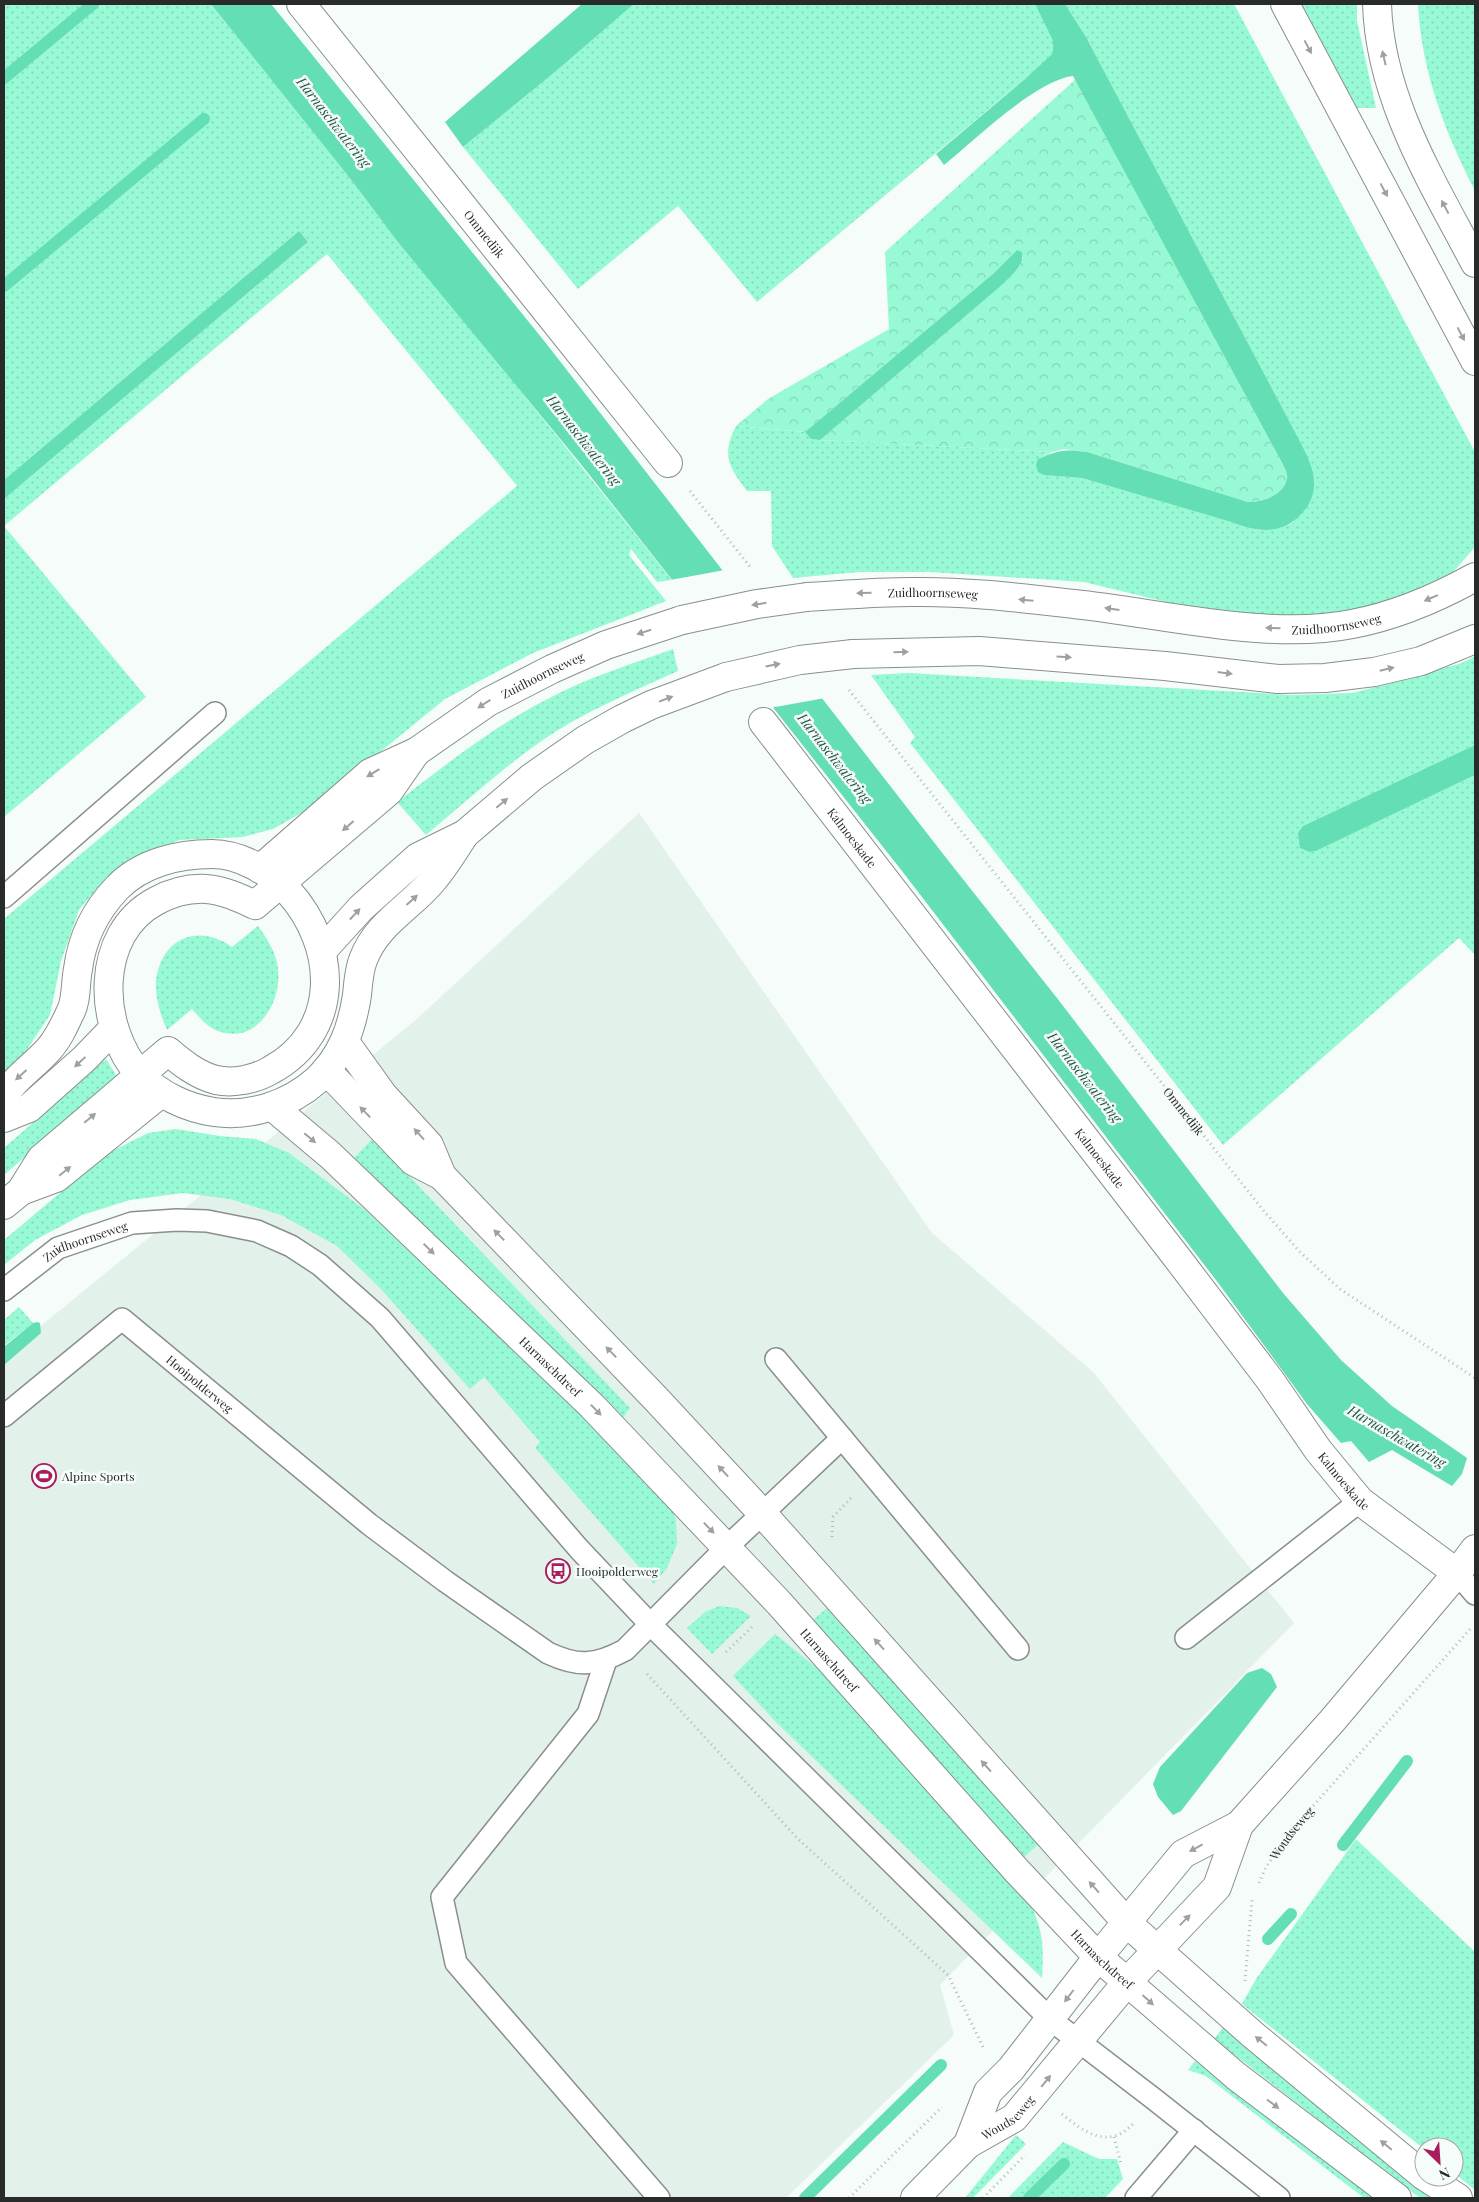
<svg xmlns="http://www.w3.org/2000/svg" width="1479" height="2202" viewBox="0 0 1479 2202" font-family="'Playfair Display',serif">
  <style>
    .built { fill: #e2f1ea }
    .grass { fill: url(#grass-dots) }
    .forest { fill: url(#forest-crowns) }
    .water { fill: #64deb4 }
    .pier { fill: #f5fcf9 }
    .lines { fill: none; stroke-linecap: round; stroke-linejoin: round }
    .stream { stroke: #64deb4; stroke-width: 12 }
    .service-casing { stroke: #898f8c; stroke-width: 24 }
    .minor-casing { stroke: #898f8c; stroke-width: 30 }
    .tertiary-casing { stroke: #898f8c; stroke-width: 30 }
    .secondary-casing { stroke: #898f8c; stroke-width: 30 }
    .motorway-casing { stroke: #898f8c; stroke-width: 30 }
    .path { stroke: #b4b9b7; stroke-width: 3; stroke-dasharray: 1 4; stroke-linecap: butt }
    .service { stroke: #fff; stroke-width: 21 }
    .minor { stroke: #fff; stroke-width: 28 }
    .tertiary { stroke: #fff; stroke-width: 28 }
    .secondary { stroke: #fff; stroke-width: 28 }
    .motorway { stroke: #fff; stroke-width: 28 }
    .secondary-bridge-casing { stroke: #898f8c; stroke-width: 30; stroke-linecap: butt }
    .secondary-bridge { stroke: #fff; stroke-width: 28 }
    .oneway { fill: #9fa09f }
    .labels { text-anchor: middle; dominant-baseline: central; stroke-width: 5; stroke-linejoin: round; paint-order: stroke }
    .street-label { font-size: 12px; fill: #292b2a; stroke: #f5fcf9 }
    .poi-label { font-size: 12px; fill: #292b2a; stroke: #f5fcf9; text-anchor: start }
    .water-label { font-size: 14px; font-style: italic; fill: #235644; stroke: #f5fcf9 }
  </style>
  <defs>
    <pattern id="grass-dots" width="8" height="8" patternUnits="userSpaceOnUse" patternTransform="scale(1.25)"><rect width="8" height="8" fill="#97fad5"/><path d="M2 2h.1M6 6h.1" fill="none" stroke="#82d6b7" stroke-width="1.8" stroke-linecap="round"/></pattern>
    <pattern id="forest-crowns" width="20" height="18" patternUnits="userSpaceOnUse" patternTransform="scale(1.25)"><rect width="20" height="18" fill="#97fad5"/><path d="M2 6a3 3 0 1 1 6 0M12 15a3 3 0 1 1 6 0" fill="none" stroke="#82d6b7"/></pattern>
  </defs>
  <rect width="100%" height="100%" fill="#f5fcf9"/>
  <polygon class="built" points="639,813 932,1233 1093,1372 1294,1623 940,1985 954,2035 786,2198 4,2198 4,1356 417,1019"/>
  <g class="grass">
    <polygon points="4,4 211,4 672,580 657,582 631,549 629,555 666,601 533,653 445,699 314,806 273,829 243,837 180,840 141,854 107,877 79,910 61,961 50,1015 20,1060 4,1074 4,919 517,486 327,254 4,526 4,499 308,242 299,231 4,480"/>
    <polygon points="634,4 1035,4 1053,41 1053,53 1025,79 757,302 678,206 578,289 463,147 555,72"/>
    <path d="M1065 4H1234L1475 452V547L1453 572 1391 601 1355 611 1274 620 1187 607 1084 582 930 572H859L793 578 772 546 771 491H747C729 467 721 456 736 426L805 432 811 439 820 440 1052 452 1038 459 1045 475 1082 478 1231 522C1254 531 1272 534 1294 522V430L1086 37Z"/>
    <polygon points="1295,4 1357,4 1357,21 1376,108 1352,108"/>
    <path d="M1418 4H1475V191C1445 133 1421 70 1418 4Z"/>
    <polygon points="4,526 146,697 4,817"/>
    <path d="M673 649 678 671C638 689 596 707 558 730 511 760 469 799 426 835L397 802C443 767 490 729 542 702 583 679 629 665 673 649Z"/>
    <polygon points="1475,656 1475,745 1303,826 1300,848 1309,852 1316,851 1475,775 1475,955 1459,938 1223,1145 910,743 915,737 871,675 909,673 1292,695 1353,693 1462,663"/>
    <path d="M258 926C266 937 274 949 277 963 285 997 259 1046 218 1031 207 1027 199 1017 192 1009L167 1030C160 1014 155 998 156 981 161 938 198 923 232 947Z"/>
    <polygon points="106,1059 118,1078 4,1175 4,1148"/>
    <polygon points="176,1129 220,1136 256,1139 289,1153 365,1210 625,1454 672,1505 676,1521 677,1544 667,1568 654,1584 535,1448 540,1442 484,1377 470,1389 381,1289 337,1246 281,1215 230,1199 183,1193 130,1200 82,1215 35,1240 4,1265 4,1240 106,1154 148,1133"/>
    <polygon points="373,1138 630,1408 622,1419 354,1158"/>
    <polygon points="19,1307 33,1323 4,1346 4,1320"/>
    <polygon points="719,1606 737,1608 751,1616 712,1654 687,1628 705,1612"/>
    <polygon points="828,1607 1040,1843 1024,1857 812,1621"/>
    <path d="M775 1634 844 1690 1028 1898C1043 1931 1044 1943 1042 1978L776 1722 733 1676Z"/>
    <polygon points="1356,1839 1475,1952 1475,2190 1454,2173 1454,2147 1424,2147 1424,2149 1242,2004 1256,1979"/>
    <polygon points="1225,2025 1444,2198 1420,2198 1214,2039"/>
    <polygon points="1195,2061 1318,2148 1383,2198 1364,2198 1206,2076 1188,2070"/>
    <polygon points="1016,2135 1026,2144 973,2198 965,2198"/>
    <polygon points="1063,2142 1099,2159 1117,2159 1123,2179 1105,2198 1008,2198"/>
  </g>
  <path class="forest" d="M1076 79 1287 473C1288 493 1265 502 1248 502L1087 452 1064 449 1052 452 820 440 1002 285 1023 258 1022 253 1017 250 994 273 805 432 736 426 768 399 889 329 885 252Z"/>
  <g class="water">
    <polygon points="211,4 271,4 545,342 947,859 1057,998 1283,1293 1341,1360 1392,1406 1467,1458 1462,1474 1452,1486 1392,1450 1369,1462 1351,1441 1341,1443 1307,1404 1219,1284 902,871 580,463 398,242 353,182"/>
    <polygon points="582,4 634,4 555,72 463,147 445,122"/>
    <path d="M1035 4H1065L1086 37 1294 430C1302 447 1315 466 1314 485 1314 495 1309 506 1302 513 1282 536 1257 532 1231 522L1082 478 1044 475 1038 472 1036 465 1038 459C1058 450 1066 449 1087 452L1248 502C1263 502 1284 495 1287 478 1288 473 1284 467 1282 463L1073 76C1036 80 975 140 944 165L936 154 1025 79 1053 53V41Z"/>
    <polygon points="299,231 308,242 4,499 4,480"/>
    <path d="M1017 250 1022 252C1025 265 1010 276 1002 285L820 440 811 439 805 432 994 273Z"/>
    <polygon points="1475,745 1475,775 1316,851 1309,852 1300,848 1298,833 1303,826"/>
    <polygon points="37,1322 40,1323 41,1333 4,1365 4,1347 33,1323"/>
    <polygon points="1262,1668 1271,1674 1277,1687 1181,1811 1173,1815 1158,1797 1153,1784 1160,1767 1247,1673"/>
  </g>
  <polygon class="pier" points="725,570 825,698 770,708 670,580"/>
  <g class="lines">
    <g class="stream">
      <polyline points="4,78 93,4"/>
      <polyline points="4,286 204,119"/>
      <polyline points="1343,1845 1407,1761"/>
      <polyline points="1268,1939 1291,1914"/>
      <polyline points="805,2198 941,2065"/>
      <polyline points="1029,2198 1064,2164"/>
    </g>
    <defs>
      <g id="service">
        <polyline points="4,897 215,713"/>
        <path id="s3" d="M4 1290 58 1248 132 1223 177 1220 207 1221 257 1231 291 1246 320 1265 380 1318 579 1549 651 1625 1051 2020 1154 2099 1279 2198"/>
        <polyline points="776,1359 1018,1649"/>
        <path id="s4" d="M4 1416 122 1319 369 1524 445 1581 548 1653C578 1667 595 1666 625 1650L727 1547 842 1438"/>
        <polyline points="1457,1573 1475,1594"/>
        <polyline points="1186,1638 1360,1501"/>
        <polyline points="606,1660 588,1714 442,1897 456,1963 659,2198"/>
        <polyline points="1136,2198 1194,2130"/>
      </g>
      <g id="minor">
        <path id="s5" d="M301 4 668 463"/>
        <path id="s6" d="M763 722 1178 1259 1270 1380 1318 1450 1360 1501 1457 1573"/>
        <polyline points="968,2144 988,2092 1011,2069 1098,1957 1183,1854 1239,1825 1332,1721 1457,1573 1475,1549"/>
        <path id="s7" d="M915 2198 968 2144 1014 2118 1128 1981 1217 1887 1239 1825"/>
      </g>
      <g id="tertiary">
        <polyline points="345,1042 383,1095 429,1145 442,1176"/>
        <polyline points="326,1070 413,1161 442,1176 657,1400 762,1513 1127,1923 1252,2034 1424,2176"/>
        <path id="s8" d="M273 1107 330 1155 592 1406 779 1603 1017 1871 1098 1957 1236 2076 1397 2198"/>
        <polyline points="1426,2177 1458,2198"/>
      </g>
      <g id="secondary">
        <path id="s9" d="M807 597C842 595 877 592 912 592 966 591 1021 598 1074 604 1160 613 1268 641 1352 624 1395 616 1437 598 1475 577"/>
        <polyline points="853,654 979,651 1165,666 1278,679 1325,678 1374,672 1421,661 1475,639"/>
        <path d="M416 752 389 791 255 905C240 898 223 890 206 889 189 888 171 893 156 901 94 934 97 1027 140 1075 159 1095 187 1108 214 1112 250 1117 289 1105 317 1080 342 1056 352 1028 357 995 358 984 359 970 363 960 376 924 410 908 433 880 445 866 455 849 465 834"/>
        <path id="s10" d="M260 869 370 773 416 752 488 702 552 669 606 645 682 620"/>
        <polyline points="322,951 361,908 418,857 465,834 532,777 585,740 622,719 651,705 726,677"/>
        <path d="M4 1095C16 1077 34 1066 49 1049 58 1039 64 1026 70 1013 77 1001 75 983 78 969 82 938 96 910 117 888 141 863 178 854 212 854 239 854 270 871 288 891 338 946 342 1031 271 1070 256 1079 234 1084 216 1080 197 1075 182 1063 168 1051L41 1159 21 1191 4 1205"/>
        <polyline points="4,1118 29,1108 84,1059 114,1028"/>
        <polyline points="21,1191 56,1178 161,1093"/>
      </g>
      <g id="motorway">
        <polyline points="1285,4 1475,361"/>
        <path d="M1377 4C1380 99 1432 181 1475 263"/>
      </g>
    </defs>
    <use href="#service" class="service-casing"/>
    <use href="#minor" class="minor-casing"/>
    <use href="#tertiary" class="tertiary-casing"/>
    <use href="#secondary" class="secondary-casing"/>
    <use href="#motorway" class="motorway-casing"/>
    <g class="path">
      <polyline points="690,491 751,568"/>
      <path id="s1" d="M849 690 1263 1210 1299 1251 1340 1289 1475 1378"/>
      <polyline points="832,1537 833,1517 851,1498"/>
      <polyline points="726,1652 752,1627"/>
      <polyline points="647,1674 798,1839 948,1975 983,2047"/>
      <path id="s2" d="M1259 1883 1266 1867 1291 1831 1472 1627"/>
      <polyline points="1245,1981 1252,1900"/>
      <path d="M1062 2114C1085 2133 1109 2150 1134 2123"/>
      <polyline points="1114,2137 1121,2164"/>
      <polyline points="849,2198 942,2107"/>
      <polyline points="983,2198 1025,2155"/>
    </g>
    <use href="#service" class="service"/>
    <use href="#minor" class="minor"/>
    <use href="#tertiary" class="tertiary"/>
    <use href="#secondary" class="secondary"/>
    <use href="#motorway" class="motorway"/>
    <defs>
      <g id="secondary-bridge">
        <polyline points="682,620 757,604 807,597"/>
        <polyline points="726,677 800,660 853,654"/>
      </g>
    </defs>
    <use href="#secondary-bridge" class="secondary-bridge-casing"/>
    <use href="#secondary-bridge" class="secondary-bridge"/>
  </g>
  <defs><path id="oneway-solid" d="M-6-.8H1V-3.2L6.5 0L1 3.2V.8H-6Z" transform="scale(1.25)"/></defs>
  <g class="oneway">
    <use href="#oneway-solid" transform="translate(1308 47) rotate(62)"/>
    <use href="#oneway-solid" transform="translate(1384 58) rotate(-103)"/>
    <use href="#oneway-solid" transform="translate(1384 190) rotate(62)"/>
    <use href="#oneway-solid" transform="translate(1445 207) rotate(-118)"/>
    <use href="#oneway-solid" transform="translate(1461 334) rotate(62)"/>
    <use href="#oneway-solid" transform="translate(864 593) rotate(178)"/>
    <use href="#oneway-solid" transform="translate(1431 598) rotate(157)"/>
    <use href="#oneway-solid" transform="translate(1026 600) rotate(-175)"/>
    <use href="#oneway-solid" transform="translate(759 604) rotate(171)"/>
    <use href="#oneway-solid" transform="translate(1112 609) rotate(-172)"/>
    <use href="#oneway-solid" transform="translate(1273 628) rotate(-179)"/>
    <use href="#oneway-solid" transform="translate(644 632) rotate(162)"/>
    <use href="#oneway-solid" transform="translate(901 652) rotate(-2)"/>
    <use href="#oneway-solid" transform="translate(1064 657) rotate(4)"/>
    <use href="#oneway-solid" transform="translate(773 665) rotate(-11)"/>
    <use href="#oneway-solid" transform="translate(1387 669) rotate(-13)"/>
    <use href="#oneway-solid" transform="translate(1225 673) rotate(7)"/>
    <use href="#oneway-solid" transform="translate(666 699) rotate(-21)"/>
    <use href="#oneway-solid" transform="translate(484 704) rotate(147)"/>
    <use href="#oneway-solid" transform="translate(373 773) rotate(149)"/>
    <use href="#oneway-solid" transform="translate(502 803) rotate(-40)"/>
    <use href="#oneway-solid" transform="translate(348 826) rotate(139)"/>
    <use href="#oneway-solid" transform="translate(412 900) rotate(-42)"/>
    <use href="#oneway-solid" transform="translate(355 914) rotate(-47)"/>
    <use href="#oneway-solid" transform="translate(80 1062) rotate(137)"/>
    <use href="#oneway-solid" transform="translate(21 1075) rotate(138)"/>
    <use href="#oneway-solid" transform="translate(365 1112) rotate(-134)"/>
    <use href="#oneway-solid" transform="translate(90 1118) rotate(-40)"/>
    <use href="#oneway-solid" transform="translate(419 1134) rotate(-132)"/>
    <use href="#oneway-solid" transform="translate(310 1138) rotate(40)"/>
    <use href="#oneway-solid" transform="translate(65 1171) rotate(-39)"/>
    <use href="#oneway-solid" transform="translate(499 1235) rotate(-134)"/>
    <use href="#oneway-solid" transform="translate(429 1249) rotate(44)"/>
    <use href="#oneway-solid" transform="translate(611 1352) rotate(-134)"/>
    <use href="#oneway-solid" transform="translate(596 1410) rotate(46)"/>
    <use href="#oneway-solid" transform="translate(723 1471) rotate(-133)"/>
    <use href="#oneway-solid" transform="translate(709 1528) rotate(46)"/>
    <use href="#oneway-solid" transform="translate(879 1644) rotate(-132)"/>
    <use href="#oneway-solid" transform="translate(986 1766) rotate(-132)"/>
    <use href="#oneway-solid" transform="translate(1196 1848) rotate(152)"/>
    <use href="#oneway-solid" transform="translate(1094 1887) rotate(-132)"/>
    <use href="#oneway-solid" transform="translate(1185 1920) rotate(-46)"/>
    <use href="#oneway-solid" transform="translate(1069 1996) rotate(127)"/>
    <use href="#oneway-solid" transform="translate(1148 2000) rotate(42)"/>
    <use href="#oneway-solid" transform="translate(1261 2041) rotate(-141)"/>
    <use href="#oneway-solid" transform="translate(1046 2081) rotate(-51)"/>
    <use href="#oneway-solid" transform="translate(1273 2104) rotate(37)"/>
    <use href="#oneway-solid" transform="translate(1386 2145) rotate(-141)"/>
  </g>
  <defs>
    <symbol id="stadium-ring" viewBox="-11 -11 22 22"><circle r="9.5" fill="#f5fcf9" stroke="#aa1d5d" stroke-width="1.5"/><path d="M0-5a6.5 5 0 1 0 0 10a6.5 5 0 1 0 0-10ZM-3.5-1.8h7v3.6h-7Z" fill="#aa1d5d"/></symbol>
    <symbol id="bus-ring" viewBox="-11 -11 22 22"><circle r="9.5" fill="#f5fcf9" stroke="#aa1d5d" stroke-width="1.5"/><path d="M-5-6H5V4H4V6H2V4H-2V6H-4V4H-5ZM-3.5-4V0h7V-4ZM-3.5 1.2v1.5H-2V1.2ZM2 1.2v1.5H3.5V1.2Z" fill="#aa1d5d"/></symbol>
  </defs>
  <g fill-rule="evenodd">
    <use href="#stadium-ring" x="30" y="1462" width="28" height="28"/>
    <use href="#bus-ring" x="544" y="1557" width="28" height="28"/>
  </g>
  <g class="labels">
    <g class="street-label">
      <text stroke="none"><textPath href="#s5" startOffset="294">Ommedijk</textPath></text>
      <text stroke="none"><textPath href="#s9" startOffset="126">Zuidhoornseweg</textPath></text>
      <text stroke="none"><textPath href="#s9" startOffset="532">Zuidhoornseweg</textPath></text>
      <text stroke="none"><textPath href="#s10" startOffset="345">Zuidhoornseweg</textPath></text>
      <text stroke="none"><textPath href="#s6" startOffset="146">Kalmoeskade</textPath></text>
      <text stroke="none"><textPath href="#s1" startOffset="538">Ommedijk</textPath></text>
      <text stroke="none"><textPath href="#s6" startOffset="551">Kalmoeskade</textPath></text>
      <text stroke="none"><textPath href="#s3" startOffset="96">Zuidhoornseweg</textPath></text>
      <text stroke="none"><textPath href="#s8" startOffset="380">Harnaschdreef</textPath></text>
      <text stroke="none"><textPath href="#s4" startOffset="254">Hooipolderweg</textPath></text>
      <text stroke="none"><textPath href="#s6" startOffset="956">Kalmoeskade</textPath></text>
      <text stroke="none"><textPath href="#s8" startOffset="785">Harnaschdreef</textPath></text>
      <text stroke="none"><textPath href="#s2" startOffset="60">Woudseweg</textPath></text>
      <text stroke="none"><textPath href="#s8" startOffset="1190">Harnaschdreef</textPath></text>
      <text stroke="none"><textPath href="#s7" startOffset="124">Woudseweg</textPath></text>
    </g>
    <g class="poi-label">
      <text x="62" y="1476">Alpine Sports</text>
      <text x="576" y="1571">Hooipolderweg</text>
    </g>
    <g class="water-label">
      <text transform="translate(334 122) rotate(52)">Harnaschwatering</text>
      <text transform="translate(584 440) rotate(52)">Harnaschwatering</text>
      <text transform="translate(835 758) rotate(52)">Harnaschwatering</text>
      <text transform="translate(1085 1077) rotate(52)">Harnaschwatering</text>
      <text transform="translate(1397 1436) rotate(30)">Harnaschwatering</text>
    </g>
  </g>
  <rect width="1479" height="2202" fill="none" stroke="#292b2a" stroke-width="10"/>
  <g transform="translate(1439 2162) rotate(155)"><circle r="24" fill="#f5fcf9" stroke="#a3a8a6"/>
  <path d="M0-4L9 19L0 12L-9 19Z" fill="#aa1d5d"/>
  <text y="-8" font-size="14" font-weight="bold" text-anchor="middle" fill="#292b2a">N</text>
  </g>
</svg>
